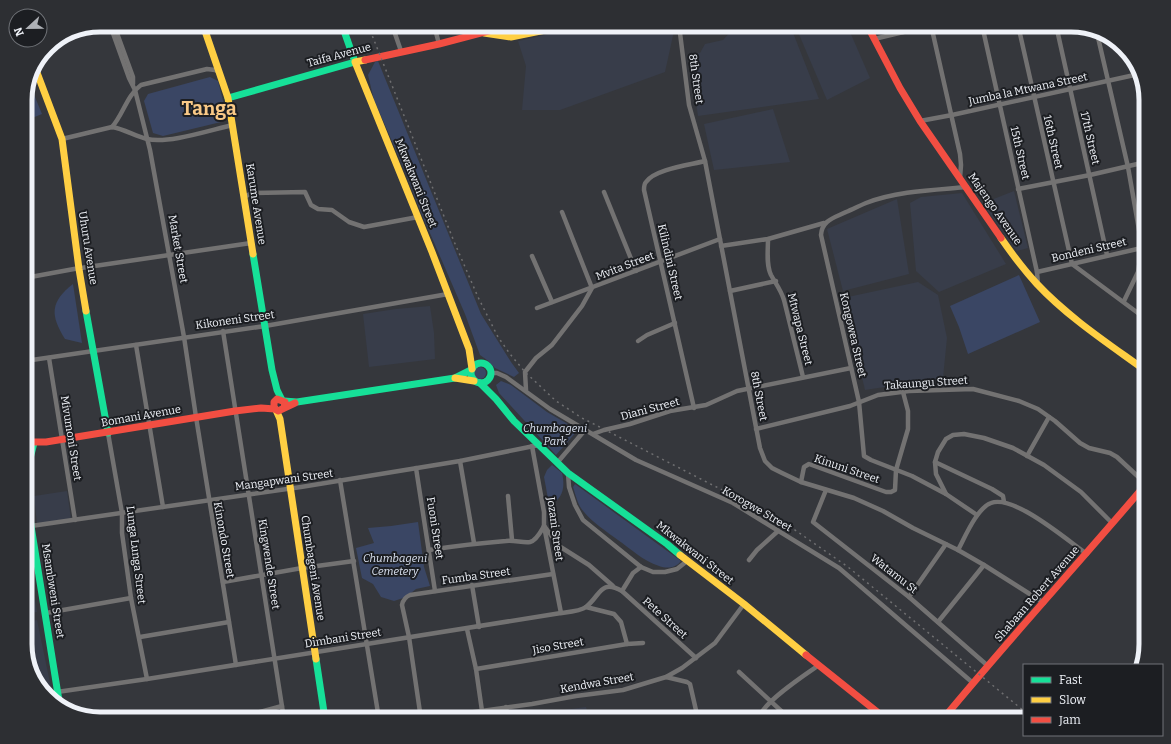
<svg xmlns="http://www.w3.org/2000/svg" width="1171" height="744" viewBox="0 0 1171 744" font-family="Bitter,serif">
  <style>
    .built { fill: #383d4a }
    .green { fill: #3a4664 }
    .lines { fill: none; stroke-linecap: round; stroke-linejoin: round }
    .street { stroke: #737272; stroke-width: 4.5 }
    .fast { stroke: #16e098; stroke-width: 7 }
    .slow { stroke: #ffcf43; stroke-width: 7 }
    .jam { stroke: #f24e42; stroke-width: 7 }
    .rail { stroke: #6f6f71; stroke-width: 1.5; stroke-dasharray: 2 4; stroke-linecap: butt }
    .labels { text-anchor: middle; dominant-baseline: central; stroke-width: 4; stroke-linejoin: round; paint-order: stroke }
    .street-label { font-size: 11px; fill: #eff2f8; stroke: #1c1e22 }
    .park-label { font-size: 11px; font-style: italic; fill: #dce3f2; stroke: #1c1e22 }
    .town-label { font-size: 19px; font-weight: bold; fill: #f9c987; stroke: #1c1e22 }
    .rim { fill: none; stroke: #eff2f8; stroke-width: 5 }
  </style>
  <rect width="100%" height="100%" fill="#35373c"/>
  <g class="built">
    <polygon points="590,25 673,25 674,31 665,72 560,110 522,110 526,66 518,41"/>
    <polygon points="740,25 790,25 819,99 698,116 689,55 700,53 705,44 723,40 736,26"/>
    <polygon points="795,25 847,25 870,78 827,100"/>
    <polygon points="773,109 790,162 714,170 704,124"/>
    <polygon points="1014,191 1028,248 1017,251 985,207 991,200"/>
    <polygon points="962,193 1006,264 939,292 916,271 910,203 921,197"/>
    <polygon points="897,199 909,274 843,291 827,229"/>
    <polygon points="918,282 938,295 947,338 943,378 865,390 843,298"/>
    <polygon points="430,306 434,333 435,359 369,367 363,314 396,309"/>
    <polygon points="67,491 71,519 37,524 34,496"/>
    <polygon points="25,540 37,612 25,614"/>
    <polygon points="37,620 54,702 35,682 25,649 25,622"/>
    <polygon points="586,707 589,719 512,719 512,717"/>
  </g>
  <g class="green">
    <polygon points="378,61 481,314 511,362 519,373 514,377 495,368 487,360 480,355 465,314 420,210 405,171 374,100 368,75 375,62"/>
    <polygon points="210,77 218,81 227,116 221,122 163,136 153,133 144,101 148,94"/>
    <polygon points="30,85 42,114 25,121 25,95"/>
    <polygon points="1019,275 1040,322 968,354 959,327 950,306"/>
    <path d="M73 284 82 343 65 339C50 315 50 302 73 284Z"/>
    <circle cx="480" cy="373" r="6"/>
    <polygon points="501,381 511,385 547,412 578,430 556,455 499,393 496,385"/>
    <path d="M552 465 562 473C565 485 564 500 549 504L544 477 547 470Z"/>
    <path d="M575 484 681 561C676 568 667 569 659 566 643 561 631 549 618 540 606 531 593 523 584 512 578 506 576 496 573 487Z"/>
    <polygon points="418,522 424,567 430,586 416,589 406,597 394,601 381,597 373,584 362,578 356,548 374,543 368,528 391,526"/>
  </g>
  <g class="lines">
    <g class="street">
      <polyline points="110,25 129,78 135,90 150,150 184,337 196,417 236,665"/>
      <polyline points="114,25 133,77 133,84"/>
      <polyline points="392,25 401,51"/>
      <polyline points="434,25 439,44"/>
      <polyline points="679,25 689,105 705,161 760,448 765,461 772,468 782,473 801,482 854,498 883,511 913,528 958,550 984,565 1044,603"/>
      <polyline points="900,25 903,32"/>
      <polyline points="931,25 960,154 961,165 960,178"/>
      <polyline points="982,25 1037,272 1038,285"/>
      <polyline points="1018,25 1072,264 1146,319"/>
      <polyline points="1056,25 1107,255"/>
      <polyline points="1097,33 1128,167 1142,247 1138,272 1124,301"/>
      <polyline points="874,39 933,25"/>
      <polyline points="920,121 952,115 1139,74"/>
      <path d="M112 127C123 115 127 95 141 85L207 69 215 70 219 72"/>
      <path d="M62 139 112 127C124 129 135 136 147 139 169 144 210 130 233 125"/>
      <polyline points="1018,189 1090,175 1146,162"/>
      <polyline points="604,192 636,271"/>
      <polyline points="244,197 252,193 305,192 311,205 318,209 332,210 349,222 364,227 418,217"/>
      <path d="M768 239C768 250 766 265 771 275 776 284 781 290 784 300L803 377"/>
      <polyline points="721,246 768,239 824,223"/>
      <polyline points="532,256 552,302"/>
      <polyline points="1037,272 1146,247"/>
      <polyline points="25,278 74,269 251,243"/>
      <polyline points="730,291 776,281"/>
      <polyline points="537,308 720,239"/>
      <polyline points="223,331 284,719"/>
      <polyline points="638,341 647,335 675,323"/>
      <polyline points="136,345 163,507"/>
      <polyline points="49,358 75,520"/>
      <polyline points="25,361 265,326 448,294"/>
      <polyline points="1140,367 1146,356"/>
      <polyline points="491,373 497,373 506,377 550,409 636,460 733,503 839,568 973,683"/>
      <polyline points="526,390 525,372 536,358 552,345 582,306 592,288 562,212"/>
      <path d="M694 408 644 190C644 187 644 184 646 182 655 169 690 165 705 161"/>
      <polyline points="756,429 850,406 878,395 909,391 973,389 1019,401 1038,409 1055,421 1080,443 1089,448 1110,453 1117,457 1146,484"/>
      <polyline points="108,433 122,513 122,533 131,598 147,679"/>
      <polyline points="593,434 604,430 630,424 670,411 706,405 737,391 851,368"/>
      <polyline points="532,446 544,512 544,526 561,613"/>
      <polyline points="1027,456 1049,417"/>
      <polyline points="460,461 474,543"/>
      <polyline points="935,462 992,489 1003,496 1004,502"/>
      <polyline points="557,463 585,430"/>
      <polyline points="416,468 435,591"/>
      <polyline points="568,473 569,487 575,505 583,520 641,567 653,572 665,572 677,569 687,561"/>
      <polyline points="340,480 379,719"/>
      <polyline points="801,482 804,467 809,464 886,492 891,492 895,490 896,470 908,429 908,411 903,392"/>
      <polyline points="826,490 813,522 909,597 988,666"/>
      <path d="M946 494 912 476 871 460 864 456 859 402 821 235C822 220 834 218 846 212 853 209 859 206 866 203 897 191 934 190 967 187"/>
      <polyline points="508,496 512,540"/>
      <polyline points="977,515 946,494 936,474 935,462 938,452 946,439 953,435 964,434 984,438 1013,448 1044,465 1081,492 1112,523"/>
      <polyline points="31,526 301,487 460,461 539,445"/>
      <polyline points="545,527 559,546 589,565 613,586"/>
      <path d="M429 550C455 546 480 543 506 541 514 540 523 543 530 542 537 540 541 531 544 526"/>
      <path d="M958 550C965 537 977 508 991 503 1014 494 1068 541 1087 554"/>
      <polyline points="749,560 757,550 778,531"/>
      <polyline points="223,582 302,568 354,561"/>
      <polyline points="472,585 479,627"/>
      <polyline points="622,591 633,573 641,567"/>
      <polyline points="909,597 946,544"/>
      <polyline points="586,607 614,614 621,622 627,644"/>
      <polyline points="46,613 131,598"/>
      <polyline points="938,622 984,565"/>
      <polyline points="467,629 476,669 482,711"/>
      <polyline points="140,637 229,622"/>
      <polyline points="476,669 627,644 643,643"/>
      <polyline points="739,672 790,719"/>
      <polyline points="666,677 687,682 690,684 698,719"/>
      <path d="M57 692 147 679 561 613C569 612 581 611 586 607 601 595 600 579 622 591L696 658"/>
      <polyline points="506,707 508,719"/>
      <polyline points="234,719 282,706"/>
      <path d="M421 719 409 637 402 605C403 600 405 597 410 595L553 574"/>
      <polyline points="424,719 532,704 576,696 623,690 666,677 682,668 715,643 744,604"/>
      <path d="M759 719C760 704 806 674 819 665"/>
    </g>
    <g class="fast">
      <polyline points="228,98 355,62 342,25"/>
      <polyline points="253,254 272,370 277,390 282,400"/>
      <polyline points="86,311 108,433"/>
      <circle cx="481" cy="373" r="10"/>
      <polyline points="480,383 496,399 514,421 568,473 667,544 680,555"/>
      <polyline points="284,401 297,402 455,378 471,370"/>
      <polyline points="25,478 31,526 60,707"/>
      <polyline points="25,478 34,443"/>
      <polyline points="316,659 325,719"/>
    </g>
    <g class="slow">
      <polyline points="203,25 228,98 253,254"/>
      <polyline points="484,33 511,37 570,25"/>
      <polyline points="365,60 355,62 432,252 469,349 472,369"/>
      <polyline points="36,70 62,139 79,269 86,311"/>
      <path d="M1001 238C1012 254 1024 270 1037 284 1069 318 1109 344 1146 371"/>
      <polyline points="455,378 474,381"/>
      <polyline points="276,410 280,419 316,659"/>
      <polyline points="680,555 744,604 806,655"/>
    </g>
    <g class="jam">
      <polyline points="867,25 900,88 920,121 1001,238"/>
      <polyline points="365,60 439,44 511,25"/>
      <polyline points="284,408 285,402 277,399 274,402 274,408 278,411 295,403"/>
      <polyline points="25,442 46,442 235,411 261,408 275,409"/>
      <polyline points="806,655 886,719"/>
      <path d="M943 719C1009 639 1079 563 1146 484"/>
    </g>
    <polyline class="rail" points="368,25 453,239 478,297 498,337 510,354 525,372 556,401 582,418 771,515 795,530 848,567 1024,711"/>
  </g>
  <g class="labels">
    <g class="street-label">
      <text transform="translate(339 55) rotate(-15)">Taifa Avenue</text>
      <text transform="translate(696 79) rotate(82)">8th Street</text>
      <text transform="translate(1028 89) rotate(-12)">Jumba la Mtwana Street</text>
      <text transform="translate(1090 138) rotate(77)">17th Street</text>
      <text transform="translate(1053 142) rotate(77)">16th Street</text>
      <text transform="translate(1020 153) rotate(77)">15th Street</text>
      <text transform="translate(416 183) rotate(68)">Mkwakwani Street</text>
      <text transform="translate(256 204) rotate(81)">Karume Avenue</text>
      <text transform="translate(995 209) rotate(55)">Majengo Avenue</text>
      <text transform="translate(88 248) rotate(81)">Uhuru Avenue</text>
      <text transform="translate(178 249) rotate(80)">Market Street</text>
      <text transform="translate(1089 250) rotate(-13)">Bondeni Street</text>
      <text transform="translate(670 262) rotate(77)">Kilindini Street</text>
      <text transform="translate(625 266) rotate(-21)">Mvita Street</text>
      <text transform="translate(235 320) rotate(-8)">Kikoneni Street</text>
      <text transform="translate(800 329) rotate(76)">Mtwapa Street</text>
      <text transform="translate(853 335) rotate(77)">Kongowea Street</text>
      <text transform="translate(926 383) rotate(-4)">Takaungu Street</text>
      <text transform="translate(759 396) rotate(79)">8th Street</text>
      <text transform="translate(650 409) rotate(-15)">Diani Street</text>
      <text transform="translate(141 416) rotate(-10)">Bomani Avenue</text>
      <text transform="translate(71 438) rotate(81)">Mivumoni Street</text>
      <text transform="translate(847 469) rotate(19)">Kinuni Street</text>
      <text transform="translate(284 480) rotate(-8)">Mangapwani Street</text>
      <text transform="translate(757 509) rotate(30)">Korogwe Street</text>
      <text transform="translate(435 528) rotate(81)">Fuoni Street</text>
      <text transform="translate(555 529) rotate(82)">Jozani Street</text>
      <text transform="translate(224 540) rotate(80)">Kinondo Street</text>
      <text transform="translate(695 553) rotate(38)">Mkwakwani Street</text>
      <text transform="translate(136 555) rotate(83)">Lunga Lunga Street</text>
      <text transform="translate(269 564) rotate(81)">Kingwende Street</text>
      <text transform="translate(313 568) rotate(81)">Chumbageni Avenue</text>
      <text transform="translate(894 574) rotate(38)">Watamu St</text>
      <text transform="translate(476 576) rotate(-8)">Fumba Street</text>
      <text transform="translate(53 591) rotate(81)">Msambweni Street</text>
      <text transform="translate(1037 594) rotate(-49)">Shabaan Robert Avenue</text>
      <text transform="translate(665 618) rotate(42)">Pete Street</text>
      <text transform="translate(343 638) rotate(-9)">Dimbani Street</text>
      <text transform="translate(558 646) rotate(-10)">Jiso Street</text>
      <text transform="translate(597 683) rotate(-10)">Kendwa Street</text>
    </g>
    <g class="park-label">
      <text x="555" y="428">Chumbageni<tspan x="555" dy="13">Park</tspan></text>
      <text x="395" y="558">Chumbageni<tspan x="395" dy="13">Cemetery</tspan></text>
    </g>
    <g class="town-label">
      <text x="209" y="108">Tanga</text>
    </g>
  </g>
  <path d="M0 0H1171V744H0ZM100 32H1071A68 68 0 0 1 1139 100V644A68 68 0 0 1 1071 712H100A68 68 0 0 1 32 644V100A68 68 0 0 1 100 32Z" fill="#2d2f33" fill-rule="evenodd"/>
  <path class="rim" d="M100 32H1071A68 68 0 0 1 1139 100V644A68 68 0 0 1 1071 712H100A68 68 0 0 1 32 644V100A68 68 0 0 1 100 32Z"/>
  <rect x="1023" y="664" width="140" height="72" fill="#1c1e22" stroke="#707378"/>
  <rect x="1031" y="677" width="20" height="6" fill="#16e098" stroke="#707378"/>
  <text x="1059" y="684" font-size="12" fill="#eff2f8">Fast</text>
  <rect x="1031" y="697" width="20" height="6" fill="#ffcf43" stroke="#707378"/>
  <text x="1059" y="704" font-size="12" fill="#eff2f8">Slow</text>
  <rect x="1031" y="717" width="20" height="6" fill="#f24e42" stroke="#707378"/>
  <text x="1059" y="724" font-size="12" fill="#eff2f8">Jam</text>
  <g transform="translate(28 28) rotate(248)"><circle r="19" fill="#1c1e22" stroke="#707378"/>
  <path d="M0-3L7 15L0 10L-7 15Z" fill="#aeb1b6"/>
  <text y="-6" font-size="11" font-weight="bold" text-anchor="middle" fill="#eff2f8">N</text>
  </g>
</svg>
